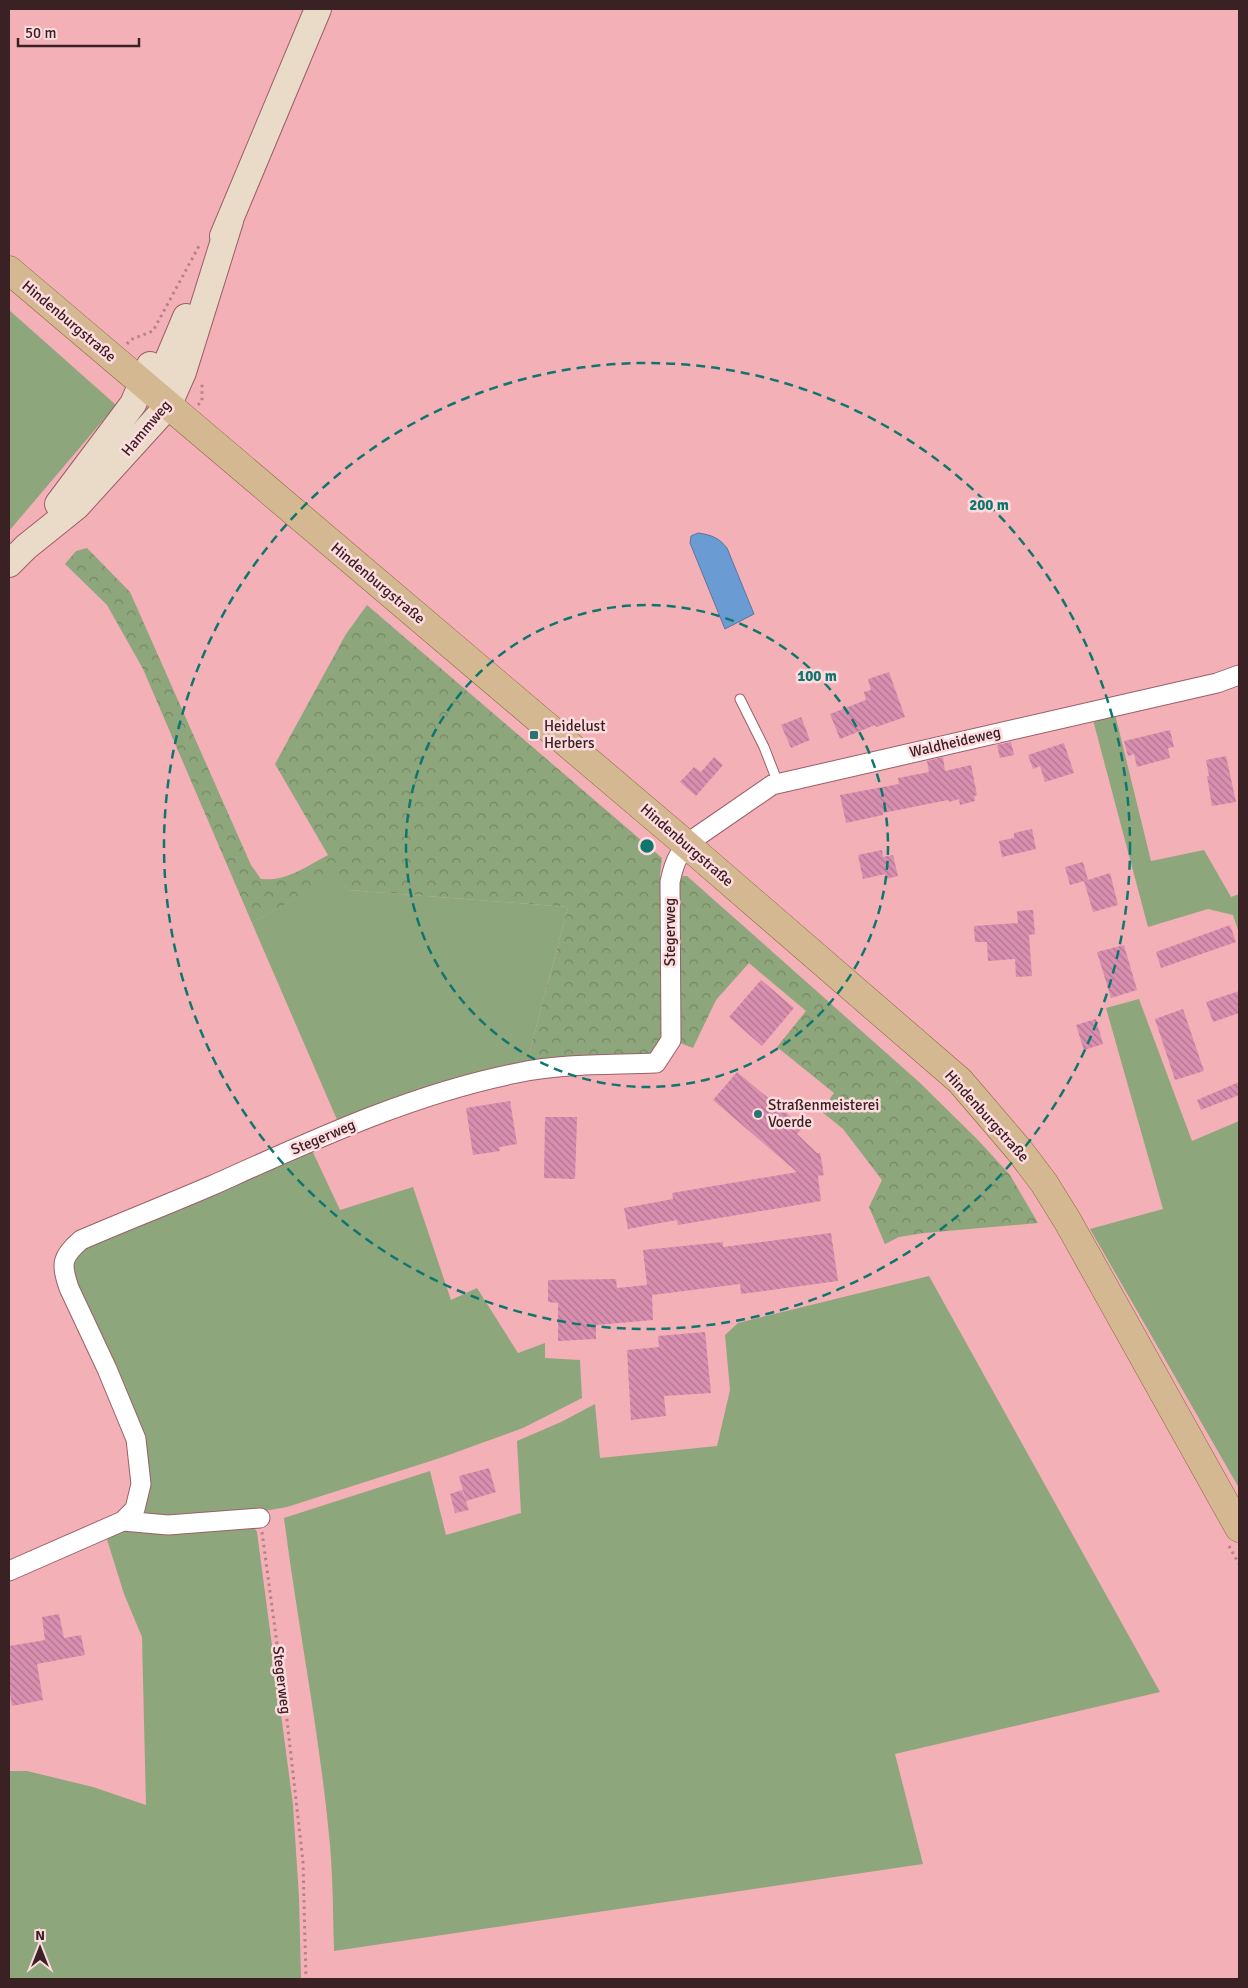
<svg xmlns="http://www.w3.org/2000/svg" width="1248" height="1988" viewBox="0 0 1248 1988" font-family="Signika,sans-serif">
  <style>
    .grass { fill: #8ea67c }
    .forest { fill: url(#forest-crowns) }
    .water { fill: #6a9bd3; stroke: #5c769e }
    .building { fill: url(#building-back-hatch) }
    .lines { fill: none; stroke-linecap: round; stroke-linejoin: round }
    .lane-casing { stroke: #9b5f67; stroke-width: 11 }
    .street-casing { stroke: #9b5f67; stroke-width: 21 }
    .secondary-casing { stroke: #9b5f67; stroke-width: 28 }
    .primary-casing { stroke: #8c643d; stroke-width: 29 }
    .path { stroke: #b78287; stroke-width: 3; stroke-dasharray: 2.5 4; stroke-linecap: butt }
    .lane { stroke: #fff; stroke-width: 9 }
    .street { stroke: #fff; stroke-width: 19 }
    .secondary { stroke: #eadbc9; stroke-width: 26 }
    .primary { stroke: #d4b892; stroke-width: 28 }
    .ring { fill: none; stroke: #0f766e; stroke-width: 2.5; stroke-dasharray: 9 6 }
    .poi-dot { fill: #297371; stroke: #fedbde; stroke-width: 2 }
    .labels { text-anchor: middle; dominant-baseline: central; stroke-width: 5; stroke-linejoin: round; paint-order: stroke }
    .street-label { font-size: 15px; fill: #3a2124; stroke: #fedbde }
    .poi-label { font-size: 15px; fill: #3a2124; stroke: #fedbde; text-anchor: start }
    .centre { fill: #0f766e; stroke: #fedbde; stroke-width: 2.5 }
    .ring-label { font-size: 15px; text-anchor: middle; font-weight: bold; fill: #0f766e; stroke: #fedbde; stroke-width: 5; stroke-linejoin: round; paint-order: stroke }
  </style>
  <defs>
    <pattern id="forest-crowns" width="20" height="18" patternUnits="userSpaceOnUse" patternTransform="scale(1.25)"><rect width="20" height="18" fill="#8ea67c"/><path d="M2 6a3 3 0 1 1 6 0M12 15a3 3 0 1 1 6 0" fill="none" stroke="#758765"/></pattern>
    <pattern id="building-back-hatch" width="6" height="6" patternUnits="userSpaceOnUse" patternTransform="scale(1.25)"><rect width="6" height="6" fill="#d98faf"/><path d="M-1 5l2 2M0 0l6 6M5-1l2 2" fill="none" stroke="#b1748e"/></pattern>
  </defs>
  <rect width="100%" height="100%" fill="#f3b0b7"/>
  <g class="grass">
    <polygon points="9,310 116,405 9,531"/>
    <polygon points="1115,714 1151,861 1204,850 1231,897 1239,894 1239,933 1233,915 1208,909 1148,927 1093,720"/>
    <polygon points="338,873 348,890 568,907 527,1062 338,1122 252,923"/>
    <polygon points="1139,999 1192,1141 1239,1121 1239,1488 1090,1229 1163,1209 1106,1008"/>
    <polygon points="310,1146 340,1210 413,1187 451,1300 477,1288 518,1353 545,1343 545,1358 580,1360 582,1398 523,1428 443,1457 287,1507 224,1518 147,1515 143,1507 146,1493 73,1282 73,1256 84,1247"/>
    <path d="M929 1276 1160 1692 895 1754 923 1864 334 1951C333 1916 333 1880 330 1845 320 1735 298 1627 284 1518L430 1471 446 1535 521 1513 517 1441 561 1422 595 1404 600 1458 717 1446 730 1390 725 1335 738 1323Z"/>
    <polygon points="127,1526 253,1526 257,1532 293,1805 299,1897 301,1979 9,1979 9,1771 27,1771 93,1787 146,1805 142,1637 124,1594 105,1533"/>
  </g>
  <g class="forest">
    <path d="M87 548 130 592 251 865 261 879C286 882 307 866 328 855L275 764 346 634 367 605 662 858 660 874 662 1030C660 1044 656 1049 645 1058L527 1062 568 907 348 890 338 874 252 923 143 669 107 605 65 564 76 551Z"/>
    <polygon points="683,876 687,876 919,1082 978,1140 1010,1175 1038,1223 924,1233 899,1237 885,1244 869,1207 882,1180 843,1129 821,1111 834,1093 777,1047 806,1011 749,963 716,1000 693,1048 680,1043 678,884 680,878"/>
  </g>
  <path class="water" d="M698 533C712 535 719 538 727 548L754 614 725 629 690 543 691 536Z"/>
  <g class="building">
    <polygon points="889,672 905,717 876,727 875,725 840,739 830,714 866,700 864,692 871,690 868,679"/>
    <polygon points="801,717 810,740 791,748 781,725"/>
    <polygon points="1170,730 1174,747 1168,748 1170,758 1137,767 1134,754 1128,756 1124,741"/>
    <polygon points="1011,742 1014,755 1000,758 997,745"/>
    <polygon points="1064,743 1074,773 1045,782 1040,766 1033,769 1028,755"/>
    <polygon points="1226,756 1236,802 1212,806 1207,776 1209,776 1206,760"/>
    <polygon points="714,757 723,765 696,796 680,782 694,767 701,772"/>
    <polygon points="943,757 945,771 971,765 977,795 974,796 975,801 960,805 959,799 949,802 948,800 883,813 883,815 846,823 840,795 899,784 898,778 929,772 927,761"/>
    <polygon points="1032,829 1036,849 1002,857 999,841 1014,838 1014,833"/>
    <polygon points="882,850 883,857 893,855 898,876 886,879 885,874 863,879 858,855"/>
    <polygon points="1083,862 1088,880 1110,873 1118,905 1093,912 1084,881 1070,885 1065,867"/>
    <polygon points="1033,910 1035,934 1029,935 1032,976 1016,977 1015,959 988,961 987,942 975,942 974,926 1018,923 1017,911"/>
    <polygon points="1230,925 1236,942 1161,968 1156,952"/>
    <polygon points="1124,945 1137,990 1111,998 1097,952"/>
    <polygon points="761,980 794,1008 762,1046 729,1017"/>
    <polygon points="1239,991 1239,1013 1213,1022 1206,1002"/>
    <polygon points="1183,1009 1204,1071 1175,1080 1155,1019"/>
    <polygon points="1096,1019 1103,1044 1084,1050 1076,1025"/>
    <polygon points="737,1072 803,1127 797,1134 817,1153 820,1153 824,1175 818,1176 821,1201 678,1225 677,1220 628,1229 624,1208 673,1199 672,1193 797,1172 713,1100"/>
    <polygon points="1239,1082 1239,1095 1201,1110 1197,1100"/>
    <polygon points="510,1101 517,1144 499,1147 500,1151 473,1155 466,1108"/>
    <polygon points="545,1117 577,1117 575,1179 544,1178"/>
    <polygon points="831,1233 838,1281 741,1294 740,1284 652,1295 653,1320 596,1325 596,1339 558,1341 558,1303 548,1302 548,1280 616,1279 617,1288 647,1285 643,1250 723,1242 723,1247"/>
    <polygon points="705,1332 711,1393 664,1396 666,1416 631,1420 627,1350 659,1347 658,1336"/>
    <polygon points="489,1468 496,1492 466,1501 459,1476"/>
    <polygon points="462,1490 469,1510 455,1513 450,1494"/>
    <polygon points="59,1614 64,1638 81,1635 85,1655 37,1664 43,1700 12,1706 9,1688 9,1646 45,1640 42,1617"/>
  </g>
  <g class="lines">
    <defs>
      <polyline id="lane" points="740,699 764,747 778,783"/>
      <g id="street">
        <polyline points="123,1521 168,1525 260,1518"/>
        <path d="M9 1571 123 1521 135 1509 141 1484 136 1439 107 1369 69 1288C61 1264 61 1257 81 1240 125 1221 169 1204 213 1185 311 1141 411 1094 517 1073 563 1063 610 1065 656 1063L671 1040 670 882C675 858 679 852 698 836L772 785 1182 691 1217 683 1239 675"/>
      </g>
      <g id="secondary">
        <polyline points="223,236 318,9"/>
        <polyline points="154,393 186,317"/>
        <polyline points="58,504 133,404 150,365"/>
        <polyline points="9,564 26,547 77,506 168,406 183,372 230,221"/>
      </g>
      <polyline id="primary" points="9,270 687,845 960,1081 1019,1150 1044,1183 1067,1220 1239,1528"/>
    </defs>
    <use href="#lane" class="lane-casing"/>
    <use href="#street" class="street-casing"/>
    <use href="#secondary" class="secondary-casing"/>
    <use href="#primary" class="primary-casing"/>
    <g class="path">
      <polyline points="127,344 130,340 153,331 199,246"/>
      <polyline points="198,405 202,401 202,383"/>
      <polyline points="262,1532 286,1711 303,1862 306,1979"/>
      <polyline points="1229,1546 1239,1564"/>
    </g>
    <use href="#lane" class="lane"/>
    <use href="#street" class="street"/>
    <use href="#secondary" class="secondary"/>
    <use href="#primary" class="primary"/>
  </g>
  <g class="ring">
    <circle cx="647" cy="846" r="241"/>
    <circle cx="647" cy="846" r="483"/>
  </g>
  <g class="poi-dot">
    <rect x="529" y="730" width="10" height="10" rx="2.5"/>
    <circle cx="758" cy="1114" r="5"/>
  </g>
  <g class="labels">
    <g class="street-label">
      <text transform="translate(69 321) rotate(40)">Hindenburgstraße</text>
      <text transform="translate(146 428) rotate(-50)">Hammweg</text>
      <text transform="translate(378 583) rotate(40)">Hindenburgstraße</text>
      <text transform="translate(955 742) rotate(-13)">Waldheideweg</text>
      <text transform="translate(687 845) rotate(41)">Hindenburgstraße</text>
      <text transform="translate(670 932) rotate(-90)">Stegerweg</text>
      <text transform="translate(987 1116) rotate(48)">Hindenburgstraße</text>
      <text transform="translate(323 1137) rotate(-23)">Stegerweg</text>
      <text transform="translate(282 1680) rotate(83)">Stegerweg</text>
    </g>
    <g class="poi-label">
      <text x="544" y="726">Heidelust<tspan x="544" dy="17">Herbers</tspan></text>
      <text x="768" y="1105">Straßenmeisterei<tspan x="768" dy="17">Voerde</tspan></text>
    </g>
  </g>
  <circle cx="647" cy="846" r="8" class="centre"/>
  <g class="ring-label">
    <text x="989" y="510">200 m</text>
    <text x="817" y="681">100 m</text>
  </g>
  <rect width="1248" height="1988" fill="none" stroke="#3a2124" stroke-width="20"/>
  <g transform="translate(40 1948)" stroke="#fedbde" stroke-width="4" paint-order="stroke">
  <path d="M0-4L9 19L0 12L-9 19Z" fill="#3a2124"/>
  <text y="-8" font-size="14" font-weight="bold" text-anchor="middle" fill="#3a2124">N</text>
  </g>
  <path d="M18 38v8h121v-8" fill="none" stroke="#3a2124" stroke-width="2.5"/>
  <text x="25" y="38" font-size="15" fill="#3a2124" stroke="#fedbde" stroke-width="4" paint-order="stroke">50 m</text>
</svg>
